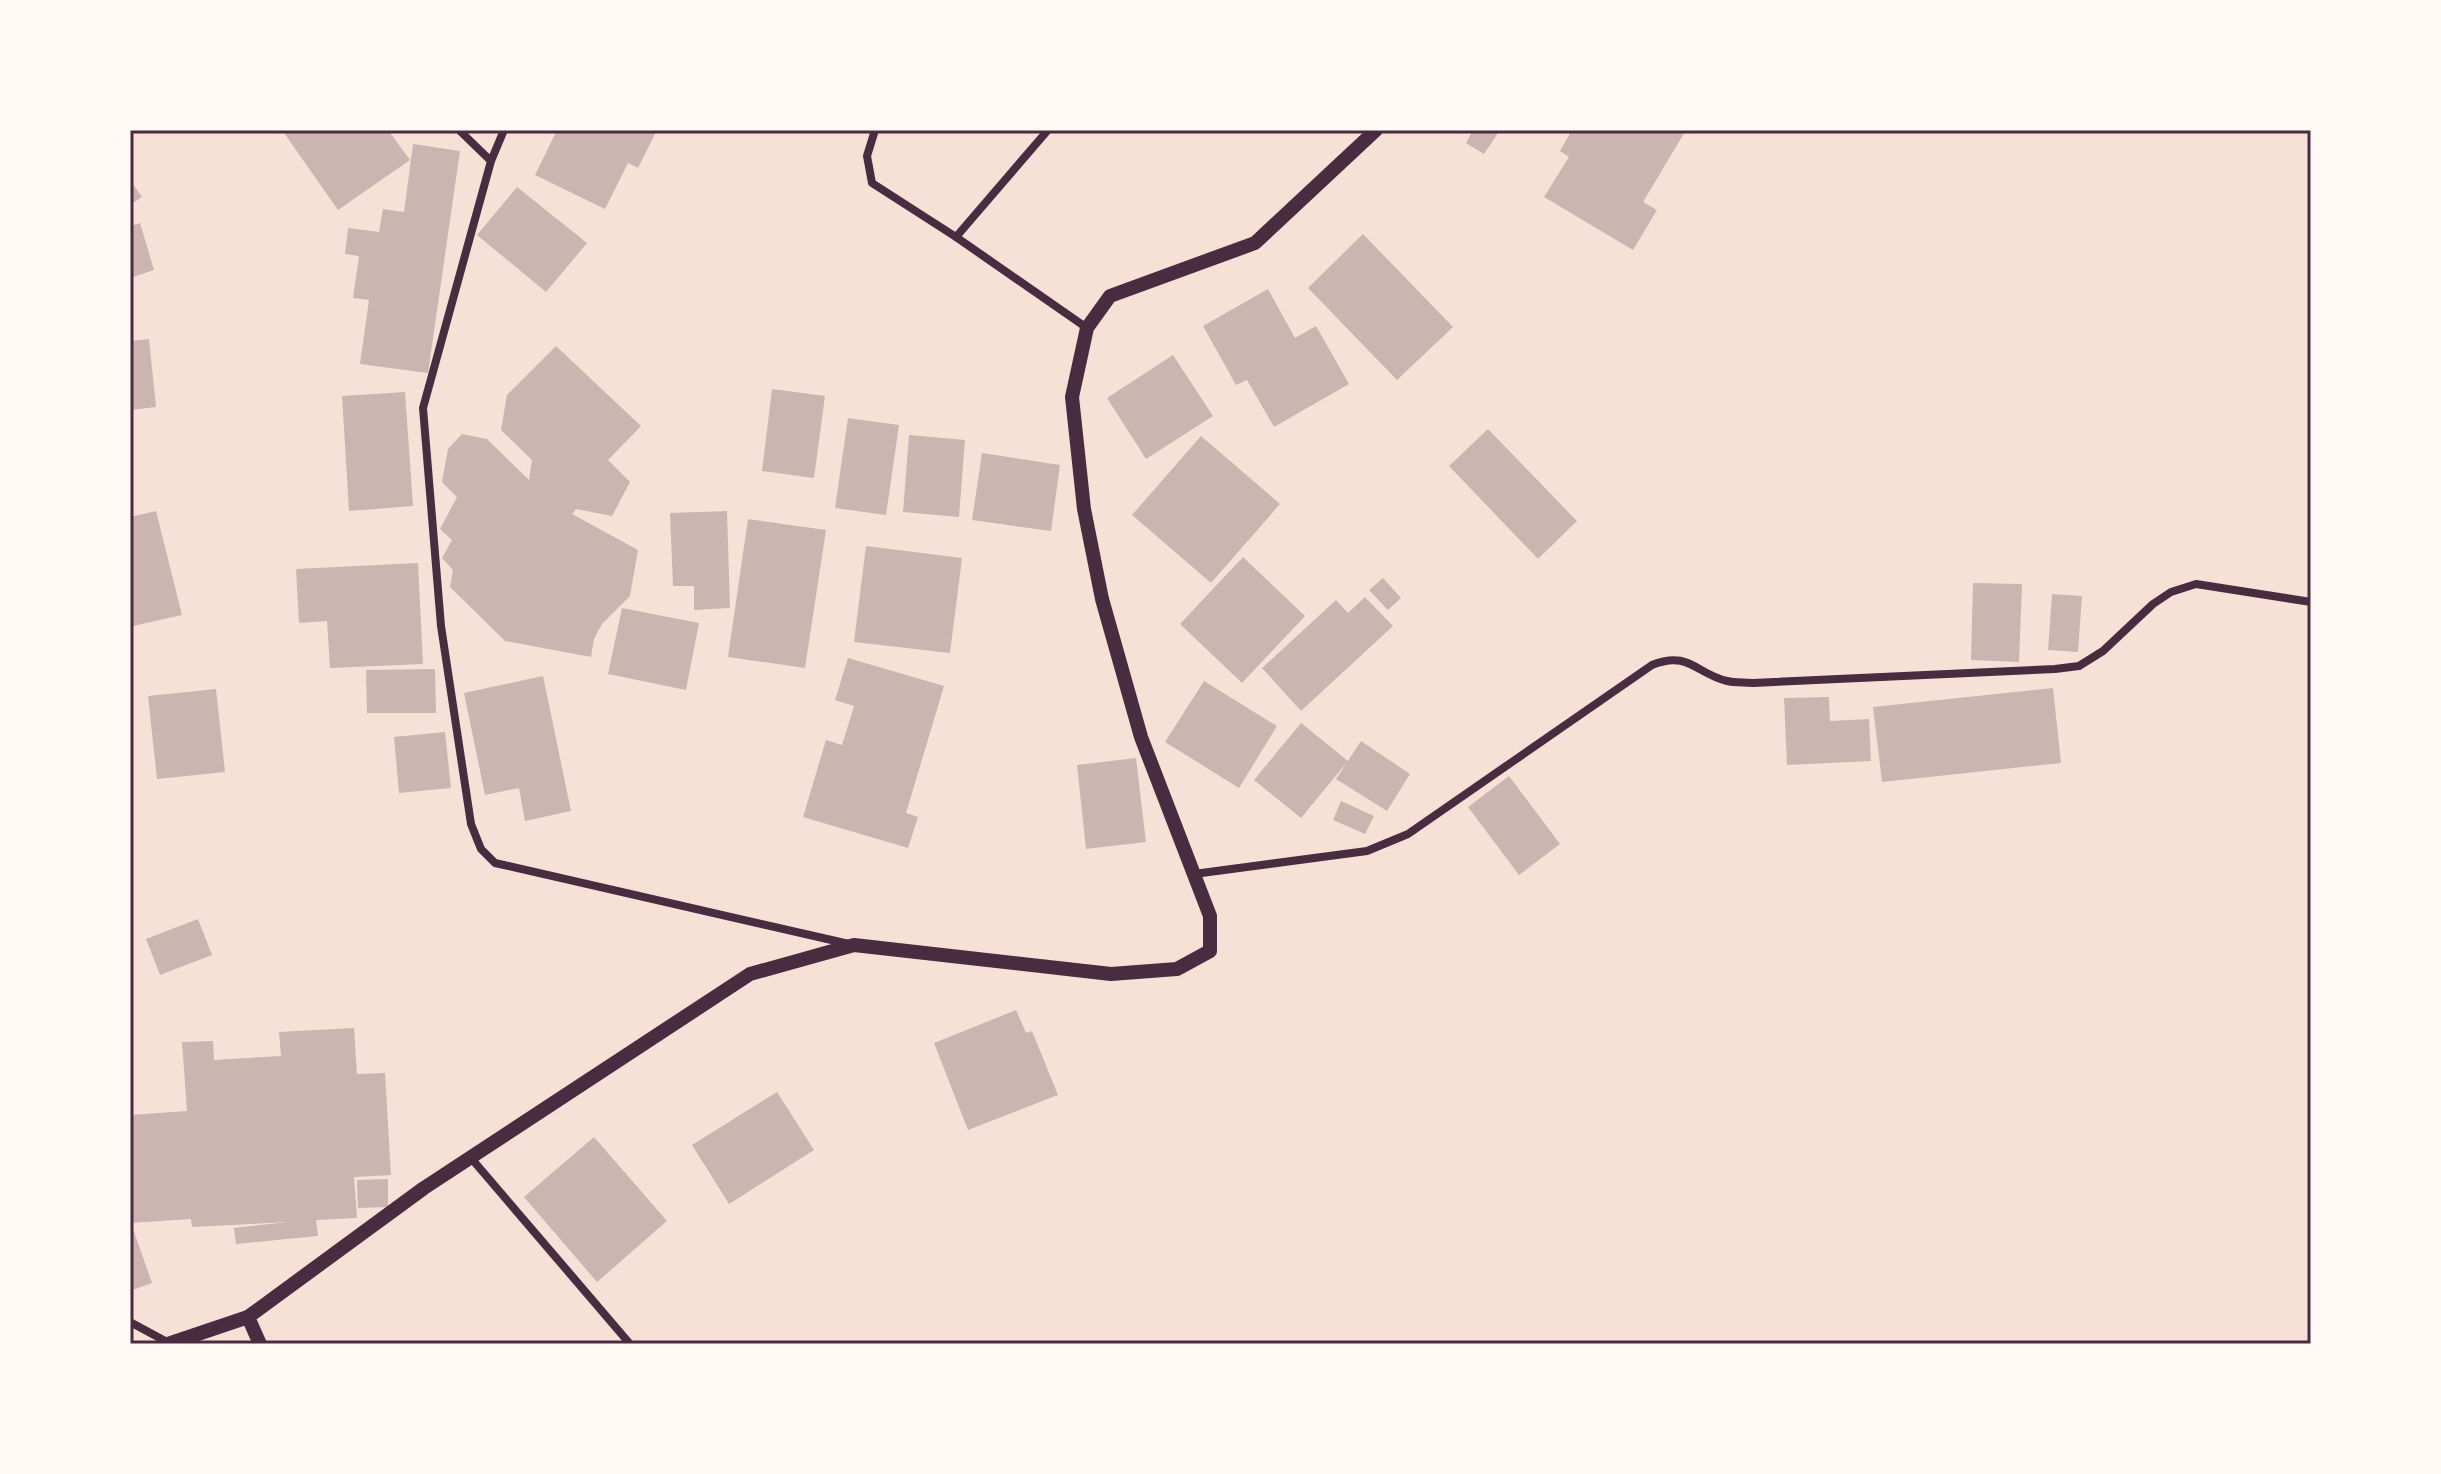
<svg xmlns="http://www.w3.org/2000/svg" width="2441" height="1474" viewBox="0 0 2441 1474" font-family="'Noto Sans',sans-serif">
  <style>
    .building { fill: #ccb4b1 }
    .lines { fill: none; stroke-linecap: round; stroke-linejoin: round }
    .minor { stroke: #4a2c40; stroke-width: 8 }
    .tertiary { stroke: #4a2c40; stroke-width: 14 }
    .neatline { fill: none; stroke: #4a2c40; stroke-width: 3 }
  </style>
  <rect width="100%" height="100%" fill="#f7e1d7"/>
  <g class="building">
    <polygon points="282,130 388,130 410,160 338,210"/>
    <polygon points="557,130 657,130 638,168 628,163 605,209 535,175"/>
    <polygon points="1473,130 1500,130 1484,154 1466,143"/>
    <polygon points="1572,130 1686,130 1643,202 1657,210 1633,250 1544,197 1569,157 1560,151"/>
    <polygon points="413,144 460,151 428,373 360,364 369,300 353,298 359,256 345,254 348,228 379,232 383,209 404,212"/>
    <polygon points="130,180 142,197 130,205"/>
    <polygon points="517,187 587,243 546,292 477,235"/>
    <polygon points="140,223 154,270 130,278 130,226"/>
    <polygon points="1363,234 1453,327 1397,380 1308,288"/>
    <polygon points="1268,289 1295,338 1316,326 1349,384 1274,427 1247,380 1236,385 1203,326"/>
    <polygon points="149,339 156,407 130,410 130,341"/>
    <polygon points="556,346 641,426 608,460 630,482 612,516 576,509 572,514 638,550 630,596 602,624 594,639 591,657 505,641 450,587 453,570 442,558 452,540 440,529 457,497 442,482 448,449 462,434 487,439 529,480 532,460 501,430 507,395"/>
    <polygon points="1173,355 1213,416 1146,459 1107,398"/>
    <polygon points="772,389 825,396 814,478 762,471"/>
    <polygon points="405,392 413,506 349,511 342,396"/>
    <polygon points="848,418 899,425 886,515 835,508"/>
    <polygon points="1488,429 1577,521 1538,559 1449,466"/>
    <polygon points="909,435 965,440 959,517 903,512"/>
    <polygon points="1201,436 1280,504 1211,583 1132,515"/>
    <polygon points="982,453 1060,465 1051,531 972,520"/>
    <polygon points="156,511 182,615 133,626 130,616 130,517"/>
    <polygon points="727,511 730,608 694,610 694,586 673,586 670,513"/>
    <polygon points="748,519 826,530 805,668 728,657"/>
    <polygon points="866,546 962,558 950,653 854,642"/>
    <polygon points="1243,557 1305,616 1242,683 1180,624"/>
    <polygon points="418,563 423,664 330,668 327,621 299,623 296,569"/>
    <polygon points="1383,578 1401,598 1388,610 1369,590"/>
    <polygon points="1973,583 2022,584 2019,662 1971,660"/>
    <polygon points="2052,594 2082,596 2078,652 2048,650"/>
    <polygon points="1365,597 1393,626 1301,711 1262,668 1336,600 1348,613"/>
    <polygon points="622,608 699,623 686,690 608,674"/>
    <polygon points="848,658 944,686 906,813 918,817 908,848 803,817 826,740 842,745 854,706 835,700"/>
    <polygon points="435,669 436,713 367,713 366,670"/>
    <polygon points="543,676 571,811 525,821 519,788 485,795 464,693"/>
    <polygon points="1204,681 1277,726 1239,788 1165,742"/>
    <polygon points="2053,688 2061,763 1882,782 1873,707"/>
    <polygon points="216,689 225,772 157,779 148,696"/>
    <polygon points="1829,697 1830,721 1869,719 1871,761 1787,765 1784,698"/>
    <polygon points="1301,723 1348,761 1301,818 1254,780"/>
    <polygon points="445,732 451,788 399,793 394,737"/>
    <polygon points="1361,741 1410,774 1387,811 1336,779"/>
    <polygon points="1136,758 1146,842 1086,849 1077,765"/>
    <polygon points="1509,776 1560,844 1519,875 1468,807"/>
    <polygon points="1341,801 1374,816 1365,834 1333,820"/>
    <polygon points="198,919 212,955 160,975 146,939"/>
    <polygon points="1016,1010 1026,1033 1032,1031 1058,1095 968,1130 934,1043"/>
    <polygon points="354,1028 357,1074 385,1073 391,1175 354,1177 357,1218 316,1220 318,1236 236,1244 234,1228 287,1222 192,1227 191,1219 130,1223 130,1115 187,1111 182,1042 213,1041 214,1060 281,1056 279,1032"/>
    <polygon points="777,1092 814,1150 729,1204 692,1145"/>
    <polygon points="594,1137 667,1221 597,1282 524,1197"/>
    <polygon points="388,1179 388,1207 358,1208 357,1180"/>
    <polygon points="133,1229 152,1283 130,1291 130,1230"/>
  </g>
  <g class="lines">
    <g class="minor">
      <polyline points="459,130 491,161 423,408 441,626 471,824 481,849 495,863 849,944"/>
      <polyline points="875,130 867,156 872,183 956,237 1087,328"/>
      <polyline points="491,161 504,130"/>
      <polyline points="956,237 1048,130"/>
      <path d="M1194 874 1367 851 1408 834 1652 665C1689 650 1696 674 1727 681 1735 683 1745 682 1753 683L2055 669 2079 666 2103 651 2153 604 2171 592 2196 584 2311 602"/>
      <polyline points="471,1158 630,1344"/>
      <polyline points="130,1322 169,1343"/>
    </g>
    <g class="tertiary">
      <polyline points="168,1344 248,1317"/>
      <polyline points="260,1344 248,1317 424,1188 750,974 854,945 1111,974 1177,969 1210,951 1210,916 1141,737 1102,599 1084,509 1072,397 1087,328 1110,296 1255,243 1376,130"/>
    </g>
  </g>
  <rect width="2441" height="1474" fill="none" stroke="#fffaf5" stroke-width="264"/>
  <rect x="132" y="132" width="2177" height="1210" class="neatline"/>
</svg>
